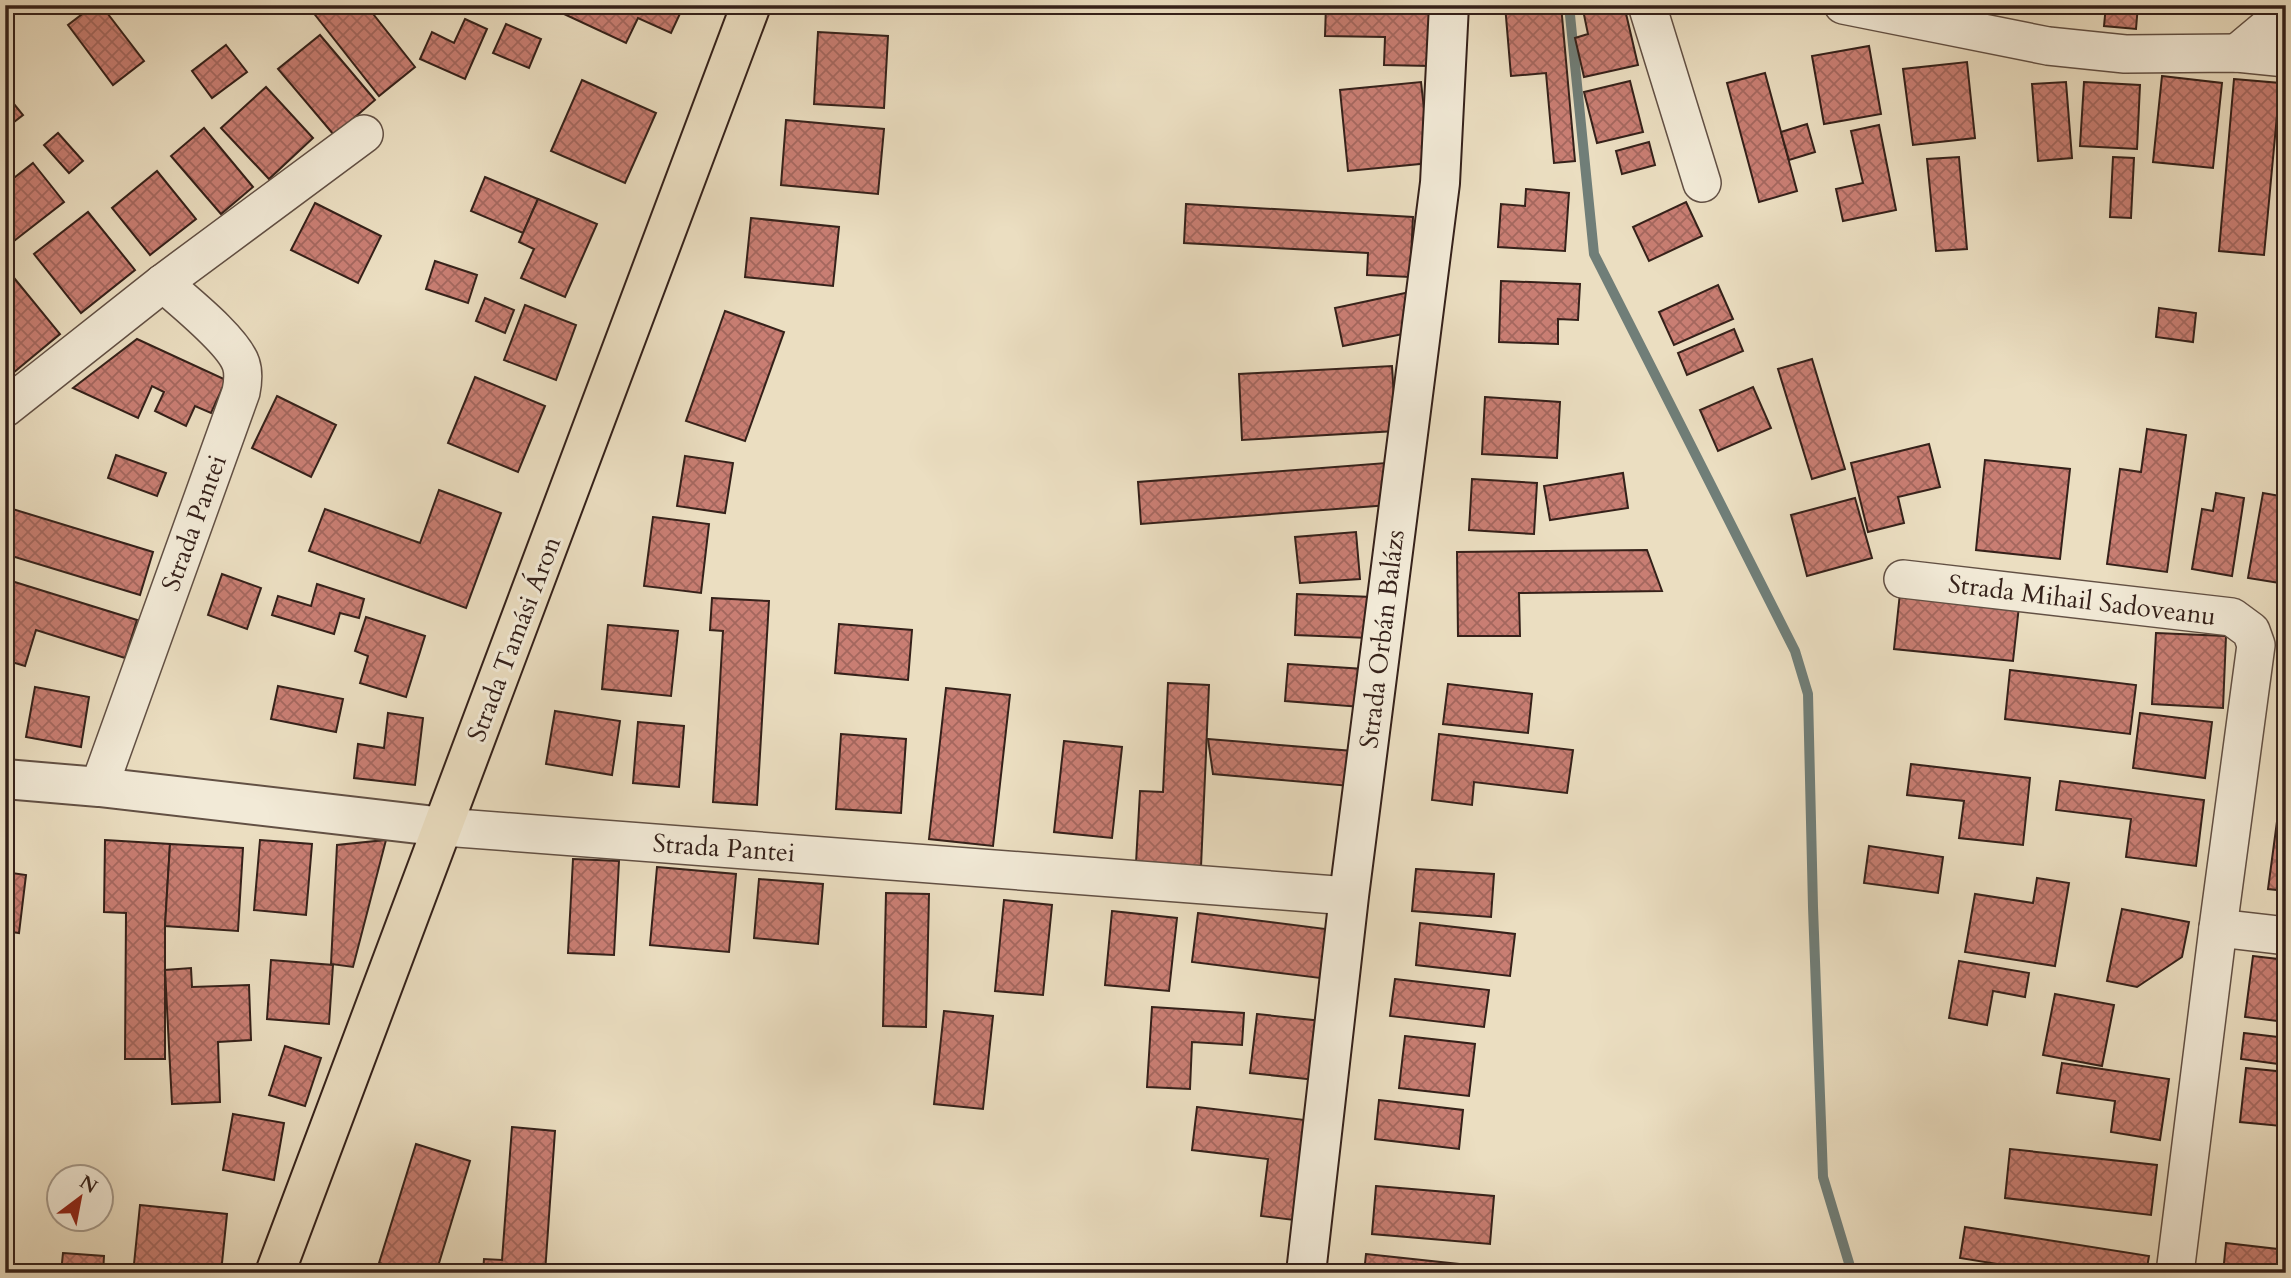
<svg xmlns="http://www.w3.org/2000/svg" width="2291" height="1278" viewBox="0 0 2291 1278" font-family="Cardo,serif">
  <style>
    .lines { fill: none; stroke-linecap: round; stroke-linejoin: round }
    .stream { stroke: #707e78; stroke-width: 10 }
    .building { fill: url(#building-cross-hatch); stroke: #35211a; stroke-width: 2 }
    .minor-casing { stroke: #625044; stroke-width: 40 }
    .tertiary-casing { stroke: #625044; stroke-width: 42 }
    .secondary-casing { stroke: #35211a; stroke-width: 42 }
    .primary-casing { stroke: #35211a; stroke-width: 42 }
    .minor { stroke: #f2ead7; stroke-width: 37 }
    .tertiary { stroke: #f2ead7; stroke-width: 38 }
    .secondary { stroke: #f2ead7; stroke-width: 38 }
    .primary { stroke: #ebdec1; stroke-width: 38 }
    .labels { text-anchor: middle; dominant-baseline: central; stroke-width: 6; stroke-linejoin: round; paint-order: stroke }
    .street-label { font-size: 26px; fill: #35211a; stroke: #f2ead7 }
  </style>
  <defs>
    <pattern id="building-cross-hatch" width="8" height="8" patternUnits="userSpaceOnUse" patternTransform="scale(1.75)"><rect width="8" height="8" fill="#c97e73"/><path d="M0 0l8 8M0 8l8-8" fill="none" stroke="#a4675e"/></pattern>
  </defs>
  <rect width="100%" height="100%" fill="#ebdec1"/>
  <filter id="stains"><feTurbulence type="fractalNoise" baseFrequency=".00286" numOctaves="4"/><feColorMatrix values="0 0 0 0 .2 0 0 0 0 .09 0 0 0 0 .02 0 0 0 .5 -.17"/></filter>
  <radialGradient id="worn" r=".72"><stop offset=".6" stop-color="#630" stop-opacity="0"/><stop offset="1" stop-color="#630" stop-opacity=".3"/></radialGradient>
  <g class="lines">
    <polyline class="stream" points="1569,5 1594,254 1795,651 1808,694 1813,907 1823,1177 1852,1273"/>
  </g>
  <g class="building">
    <polygon points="94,5 101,5 144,61 113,85 68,25"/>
    <polygon points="319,5 366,5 415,67 379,96 312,11"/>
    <polygon points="569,5 684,5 671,33 638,18 626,43 564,14"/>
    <polygon points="1326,5 1430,5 1429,66 1384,65 1385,37 1325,36"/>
    <polygon points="1505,5 1561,5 1575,161 1554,163 1546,73 1511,76"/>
    <polygon points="1582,5 1624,5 1638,65 1584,77 1575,38 1588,34"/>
    <polygon points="2106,5 2138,5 2136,29 2104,26"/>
    <polygon points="2172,5 2213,5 2212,10"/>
    <polygon points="465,19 487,29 465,79 420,59 432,32 454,43"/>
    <polygon points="506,24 541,39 529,68 493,53"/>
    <polygon points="818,32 888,36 884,108 814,104"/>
    <polygon points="320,35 375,100 334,135 278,69"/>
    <polygon points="226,45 247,72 212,98 192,71"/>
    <polygon points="1869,46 1881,114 1824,124 1812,56"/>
    <polygon points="1967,62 1975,138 1913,145 1903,69"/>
    <polygon points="1765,73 1797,191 1759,202 1727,83"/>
    <polygon points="2162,76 2222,83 2213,168 2153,162"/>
    <polygon points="2234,79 2280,83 2264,255 2219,251"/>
    <polygon points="582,80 656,113 625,183 551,151"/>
    <polygon points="1630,81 1643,132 1597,143 1584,92"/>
    <polygon points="1421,82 1430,163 1348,171 1340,90"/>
    <polygon points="2066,82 2072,158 2038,161 2032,84"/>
    <polygon points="2084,82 2140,85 2137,149 2080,146"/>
    <polygon points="266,87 313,138 269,179 221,128"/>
    <polygon points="5,93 23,115 5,129"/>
    <polygon points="786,120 884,129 878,194 781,185"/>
    <polygon points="1807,124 1815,152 1789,160 1781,132"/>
    <polygon points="1879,125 1896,210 1843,221 1836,189 1863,183 1851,131"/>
    <polygon points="204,128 253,187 221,214 171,156"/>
    <polygon points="58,133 83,161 69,173 44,145"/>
    <polygon points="1649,142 1655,165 1622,174 1616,151"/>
    <polygon points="1959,157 1967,249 1936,251 1927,159"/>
    <polygon points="2113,157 2134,158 2131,218 2110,217"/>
    <polygon points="33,163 64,202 5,248 5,185"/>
    <polygon points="157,171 196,219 150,255 112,208"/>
    <polygon points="485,177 538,199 523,233 471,211"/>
    <polygon points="1526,189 1569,193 1565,251 1498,247 1501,204 1525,206"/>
    <polygon points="538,199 597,224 565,297 521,278 534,249 519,242"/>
    <polygon points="1686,202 1702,236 1649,261 1633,227"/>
    <polygon points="315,203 381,236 358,283 291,250"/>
    <polygon points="1186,204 1413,217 1410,277 1367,275 1368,253 1184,243"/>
    <polygon points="88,212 135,270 81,313 34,254"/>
    <polygon points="751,218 839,227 833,286 745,277"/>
    <polygon points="435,261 477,275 468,303 426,289"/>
    <polygon points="10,273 60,334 7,378 5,375 5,277"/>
    <polygon points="1501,281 1580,284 1578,320 1558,319 1558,344 1499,342"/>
    <polygon points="1718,285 1733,319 1674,345 1659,312"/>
    <polygon points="1410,292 1418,331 1343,346 1335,308"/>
    <polygon points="485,298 514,310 505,333 476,321"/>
    <polygon points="525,305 576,325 556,380 504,360"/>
    <polygon points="2159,308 2196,313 2193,342 2156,337"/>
    <polygon points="725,311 784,332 745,441 686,421"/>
    <polygon points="1734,329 1743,351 1687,375 1678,353"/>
    <polygon points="137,339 226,380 211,413 195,406 186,426 155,411 164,392 152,386 138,418 73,388"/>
    <polygon points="1812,359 1845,469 1812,479 1778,369"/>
    <polygon points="1392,366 1396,431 1242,440 1239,374"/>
    <polygon points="475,377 545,406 518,472 448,443"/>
    <polygon points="1753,387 1771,428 1718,451 1700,410"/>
    <polygon points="277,396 336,425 311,477 252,448"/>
    <polygon points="1485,397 1560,402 1557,458 1482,454"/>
    <polygon points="2147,429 2186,435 2167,572 2107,564 2120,469 2141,472"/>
    <polygon points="1929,444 1940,487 1898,497 1904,523 1868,532 1851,463"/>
    <polygon points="116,455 166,473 157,496 108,478"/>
    <polygon points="685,456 733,463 725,513 677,506"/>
    <polygon points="1985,460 2070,469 2060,559 1976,550"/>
    <polygon points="1386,463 1389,505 1141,524 1138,482"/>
    <polygon points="1623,473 1628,508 1550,520 1544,486"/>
    <polygon points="1472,479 1537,483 1534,534 1469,530"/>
    <polygon points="439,490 501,513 466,608 309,551 325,509 420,543"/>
    <polygon points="2216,493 2244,498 2232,576 2192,569 2202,509 2213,511"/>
    <polygon points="2263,493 2286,497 2286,584 2248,578"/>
    <polygon points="1855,498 1872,558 1807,576 1791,515"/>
    <polygon points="6,507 153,552 140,595 5,554"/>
    <polygon points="653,517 709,524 701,593 644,586"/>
    <polygon points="1356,532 1360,579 1300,583 1295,537"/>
    <polygon points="1647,550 1662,591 1519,593 1520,636 1458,636 1457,552"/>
    <polygon points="222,574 261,588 247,629 208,615"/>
    <polygon points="5,579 137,620 125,658 36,630 25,666 5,660"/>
    <polygon points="317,584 364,599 359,618 340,613 334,634 272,615 278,596 311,606"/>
    <polygon points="1900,593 2019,606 2013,661 1894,649"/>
    <polygon points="1297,594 1372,597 1369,638 1295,635"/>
    <polygon points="712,598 769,601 757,805 713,802 723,631 710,630"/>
    <polygon points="366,617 425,636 406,697 360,683 368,656 355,651"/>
    <polygon points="839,624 912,630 908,680 835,673"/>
    <polygon points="608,625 678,631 671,696 602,689"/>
    <polygon points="2156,633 2226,636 2223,708 2152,704"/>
    <polygon points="1288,664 1364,669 1361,707 1285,701"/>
    <polygon points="2010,670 2136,685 2130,734 2005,719"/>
    <polygon points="1168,683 1209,685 1201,867 1136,863 1140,791 1163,792"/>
    <polygon points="1448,684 1532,694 1528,733 1443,724"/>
    <polygon points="278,686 343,699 336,732 271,719"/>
    <polygon points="35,687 89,697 81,747 26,737"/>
    <polygon points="946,688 1010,695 993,846 929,839"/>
    <polygon points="555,711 620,721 612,775 546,764"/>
    <polygon points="388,713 423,718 415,785 354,778 358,744 384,748"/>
    <polygon points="2140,713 2212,722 2205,778 2133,768"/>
    <polygon points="638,722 684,726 679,787 633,783"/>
    <polygon points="841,734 906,739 901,813 836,809"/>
    <polygon points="1439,734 1573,750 1567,793 1474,782 1472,805 1432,800"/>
    <polygon points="1208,739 1353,751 1350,786 1213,774"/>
    <polygon points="1064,741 1122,747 1112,838 1054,832"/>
    <polygon points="1911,764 2030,778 2023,845 1959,838 1964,801 1907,795"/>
    <polygon points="2060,781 2204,800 2196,866 2126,857 2131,819 2056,810"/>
    <polygon points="2280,799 2286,800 2286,891 2268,889"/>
    <polygon points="105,840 170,844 165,926 165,1059 125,1059 126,913 104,912"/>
    <polygon points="260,840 312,844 306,915 254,910"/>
    <polygon points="386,840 353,967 331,964 337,845"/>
    <polygon points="170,844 243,848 238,931 165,926"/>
    <polygon points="1869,846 1943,857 1938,893 1864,883"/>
    <polygon points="573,859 619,861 614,955 568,953"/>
    <polygon points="657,867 736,874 729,952 650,945"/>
    <polygon points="1416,869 1494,874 1491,917 1412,911"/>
    <polygon points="5,872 26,875 19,933 5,931"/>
    <polygon points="2037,878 2069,883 2055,966 1965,952 1975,894 2033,903"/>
    <polygon points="759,879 823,884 818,944 754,938"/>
    <polygon points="886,893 929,894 926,1027 883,1026"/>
    <polygon points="1004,900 1052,905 1043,995 995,991"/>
    <polygon points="2122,909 2189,922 2182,957 2137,987 2107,981"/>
    <polygon points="1112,911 1177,918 1169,991 1105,985"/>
    <polygon points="1198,913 1326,929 1320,978 1192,962"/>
    <polygon points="1420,923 1515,934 1510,976 1416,965"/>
    <polygon points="2253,956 2286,960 2286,1022 2245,1017"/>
    <polygon points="271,960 333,965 329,1024 267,1019"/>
    <polygon points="1959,961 2029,973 2025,997 1993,991 1987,1025 1949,1018"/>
    <polygon points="191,968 192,987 249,985 251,1040 218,1042 220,1102 172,1104 165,970"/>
    <polygon points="1395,979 1489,990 1484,1027 1390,1016"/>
    <polygon points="2055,994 2114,1005 2102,1066 2043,1055"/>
    <polygon points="1152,1007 1244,1013 1242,1045 1192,1042 1190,1089 1147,1087"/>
    <polygon points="944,1011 993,1016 983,1109 934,1104"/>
    <polygon points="1257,1014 1322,1021 1316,1080 1250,1073"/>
    <polygon points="2244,1033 2286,1038 2286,1065 2241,1059"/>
    <polygon points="1405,1036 1475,1044 1469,1096 1399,1088"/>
    <polygon points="5,1041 13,1042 10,1083 5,1082"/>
    <polygon points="285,1046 321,1058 305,1106 269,1095"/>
    <polygon points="2062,1063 2169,1079 2160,1140 2111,1132 2115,1101 2057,1093"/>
    <polygon points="2246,1068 2286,1072 2286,1109 2283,1109 2281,1126 2240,1122"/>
    <polygon points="1379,1100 1463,1110 1459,1149 1375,1139"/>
    <polygon points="1197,1107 1313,1121 1302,1221 1261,1216 1268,1159 1192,1150"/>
    <polygon points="233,1114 284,1123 274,1180 223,1170"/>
    <polygon points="512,1127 555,1131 545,1273 483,1273 484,1259 502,1260"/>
    <polygon points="416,1144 470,1161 436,1273 412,1273 379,1263"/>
    <polygon points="2010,1149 2157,1165 2151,1215 2005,1198"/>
    <polygon points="1376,1186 1494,1196 1490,1244 1372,1234"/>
    <polygon points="140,1205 227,1214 221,1273 134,1264"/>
    <polygon points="1965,1227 2149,1256 2146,1273 2053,1273 1960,1258"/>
    <polygon points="2226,1243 2286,1250 2286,1273 2223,1273"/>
    <polygon points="63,1253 104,1256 103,1273 61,1273"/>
    <polygon points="1366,1254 1496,1268 1496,1273 1364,1273"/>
  </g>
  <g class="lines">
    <defs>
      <g id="minor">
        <polyline points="1647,5 1702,183"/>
        <polyline points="1843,5 2048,46 2125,54 2237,53 2286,58"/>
        <polyline points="2237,53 2286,12"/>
        <polyline points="5,408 163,283 364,134"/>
        <polyline points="1903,579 2232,617 2251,631 2256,645 2218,928 2175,1273"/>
        <path d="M99 787 241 392C243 382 244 373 241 364 233 340 183 301 163 283"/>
        <polyline points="444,827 1349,896"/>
        <polyline points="2218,928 2286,936"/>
      </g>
      <polyline id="tertiary" points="5,779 99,787 444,827"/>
      <polyline id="secondary" points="1306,1273 1349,896 1440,183 1449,5"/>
      <polyline id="primary" points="275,1273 751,5"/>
    </defs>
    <use href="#minor" class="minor-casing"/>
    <use href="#tertiary" class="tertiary-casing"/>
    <use href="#secondary" class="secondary-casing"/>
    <use href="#primary" class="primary-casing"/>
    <use href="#minor" class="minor"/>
    <use href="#tertiary" class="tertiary"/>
    <use href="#secondary" class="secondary"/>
    <use href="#primary" class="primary"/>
  </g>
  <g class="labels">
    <g class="street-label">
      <text transform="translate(194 523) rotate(-70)">Strada Pantei</text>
      <text transform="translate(2082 600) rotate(7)">Strada Mihail Sadoveanu</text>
      <text transform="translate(514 639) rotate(-69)">Strada Tamási Áron</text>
      <text transform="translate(1382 639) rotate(-83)">Strada Orbán Balázs</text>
      <text transform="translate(724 848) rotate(4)">Strada Pantei</text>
    </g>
  </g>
  <rect width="2291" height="1278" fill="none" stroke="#ebdec1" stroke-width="28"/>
  <rect x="7" y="7" width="2277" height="1264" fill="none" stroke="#35211a" stroke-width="3.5"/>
  <rect x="14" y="14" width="2263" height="1250" fill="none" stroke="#35211a" stroke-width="2"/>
  <g transform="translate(80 1198) rotate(32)"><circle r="33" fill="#f2ead7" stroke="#a69a8b" stroke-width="2"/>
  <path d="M0-5L12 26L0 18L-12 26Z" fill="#8f2418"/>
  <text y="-10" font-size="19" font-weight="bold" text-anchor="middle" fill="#35211a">N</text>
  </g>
  <rect width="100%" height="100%" filter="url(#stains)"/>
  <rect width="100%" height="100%" fill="url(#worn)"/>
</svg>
